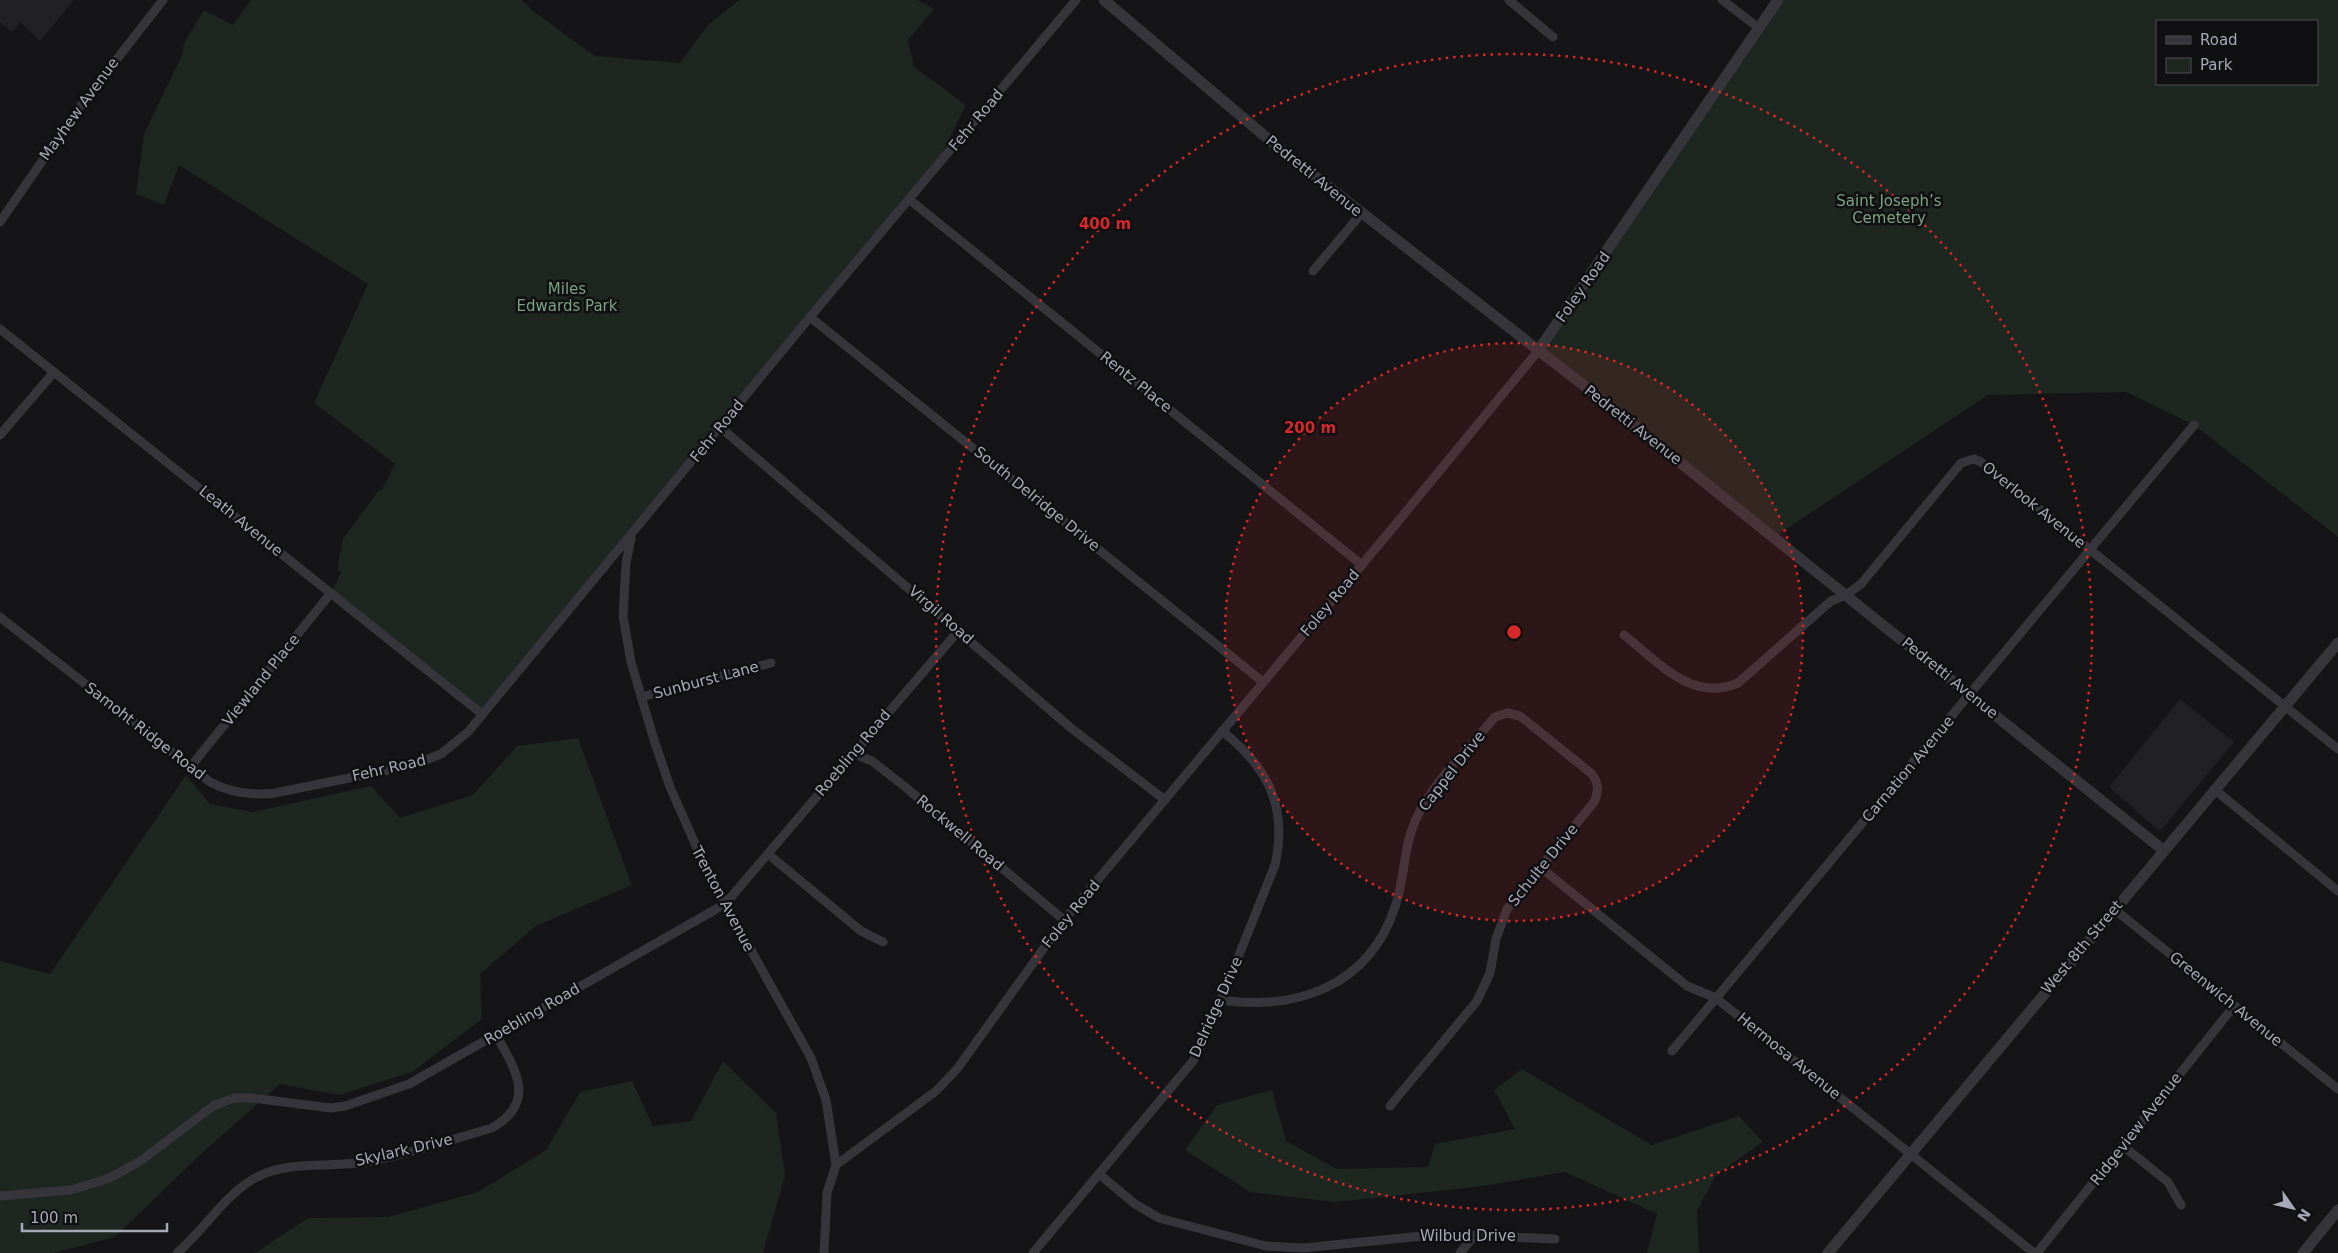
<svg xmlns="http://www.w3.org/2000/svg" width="2338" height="1253" viewBox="0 0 2338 1253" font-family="'DejaVu Sans',sans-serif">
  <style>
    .built { fill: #212023 }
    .green { fill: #1e2620; fill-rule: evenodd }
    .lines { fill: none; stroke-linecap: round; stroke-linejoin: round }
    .minor { stroke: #35353b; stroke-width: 9 }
    .tertiary { stroke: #35353b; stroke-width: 11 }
    .ring { fill: none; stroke: #d62828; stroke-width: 2.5; stroke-dasharray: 2.5 5 }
    .labels { text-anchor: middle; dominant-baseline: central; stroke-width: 5; stroke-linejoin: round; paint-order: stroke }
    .street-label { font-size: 15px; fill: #a6a9b7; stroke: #100f11 }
    .park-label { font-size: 15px; fill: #7ca284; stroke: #100f11 }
    .centre { fill: #d62828; stroke: #100f11; stroke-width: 2.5 }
    .ring-label { font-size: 15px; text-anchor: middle; font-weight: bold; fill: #d62828; stroke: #100f11; stroke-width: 5; stroke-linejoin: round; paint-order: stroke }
  </style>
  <rect width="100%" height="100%" fill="#151416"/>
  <g class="built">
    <polygon points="0,0 74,0 40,41 20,22 12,32 0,22"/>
    <polygon points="2180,699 2234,742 2162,829 2158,830 2109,787"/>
  </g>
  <g class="green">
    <polygon points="251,0 522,0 534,12 595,56 680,63 708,25 739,0 918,0 934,9 908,40 914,67 966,105 931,175 482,714 331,593 341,573 337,569 343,539 379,490 382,490 395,464 314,403 368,284 179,165 164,205 136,194 144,134 183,53 184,43 204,10 233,25"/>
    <path d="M1778 0H2338V537L2194 425 2126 392 1988 395 1774 537 1538 351ZM2157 21H2317V84H2157Z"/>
    <polygon points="578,738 632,885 536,926 480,974 482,1019 412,1072 339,1095 280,1084 200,1155 115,1237 53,1253 0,1253 0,961 50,974 186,775 210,804 253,812 371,786 400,818 473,795 517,746"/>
    <polygon points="723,1061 776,1113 785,1176 763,1253 255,1253 308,1218 388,1217 478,1192 546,1150 580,1092 632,1081 653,1126 691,1121"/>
    <polygon points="1522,1069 1652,1145 1739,1116 1763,1142 1716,1175 1697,1211 1699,1253 1647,1253 1657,1214 1565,1172 1477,1187 1334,1202 1250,1192 1185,1150 1217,1105 1272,1090 1286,1141 1337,1169 1428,1167 1435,1144 1515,1129 1494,1090"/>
  </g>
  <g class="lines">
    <g class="minor">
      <polyline points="1509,0 1553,37"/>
      <polyline points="1722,0 1759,28"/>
      <polyline points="910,200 1362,565"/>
      <polyline points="0,222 81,105 163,0"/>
      <polyline points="1313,271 1361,214"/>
      <polyline points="810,317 1263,682"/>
      <polyline points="0,329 482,714"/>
      <polyline points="720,427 1071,728 1165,800"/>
      <polyline points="0,435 54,372"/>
      <polyline points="631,538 626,563 623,616 631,662 654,740 670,787 708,873 811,1058 826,1100 836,1165 827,1193 824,1253"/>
      <path d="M0 617 210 782C231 793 251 796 275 793L413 765 441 754 468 732 810 317 1076 0"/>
      <path d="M1624 635C1657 661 1692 703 1738 683L1831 601 1846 595 1861 584 1961 463 1974 459 1981 462 2338 749"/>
      <polyline points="641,697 771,663"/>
      <polyline points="852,753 872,761 904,786 1064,920"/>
      <polyline points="191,766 331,593"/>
      <polyline points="2214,789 2338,891"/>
      <polyline points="768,854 861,931 883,942"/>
      <polyline points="1540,867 1687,986 1716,998 2034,1253"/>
      <polyline points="2114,909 2338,1089"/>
      <path d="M1221 1000C1297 1011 1369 986 1395 907 1405 878 1403 848 1416 819 1432 783 1469 748 1495 717L1507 713 1520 716 1592 774C1599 784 1599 792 1594 802L1507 909 1496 939 1490 973 1477 1001 1390 1106"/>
      <polyline points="1672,1051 2194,425"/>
      <polyline points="2123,1146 2168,1182 2181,1205"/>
      <polyline points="836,1165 936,1091 957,1069 1064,920 1391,530 1538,351"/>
      <polyline points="1099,1174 1135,1204 1159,1218 1266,1246 1303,1248 1442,1234 1555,1239"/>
      <polyline points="0,1196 71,1190 110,1178 142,1160 213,1106 234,1098 252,1098 331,1108 345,1106 409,1084 725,904 959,630"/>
      <path d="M177 1253C203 1231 222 1199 250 1181 284 1159 328 1168 366 1162 409 1154 450 1140 492 1128 537 1102 516 1070 496 1035"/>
      <path d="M1033 1253 1193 1061 1209 1030 1275 865C1288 807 1268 767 1222 731"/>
      <polyline points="1460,1253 1475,1235"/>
      <polyline points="2037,1253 2234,1006"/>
    </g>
    <g class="tertiary">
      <polyline points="1104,0 1280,149 1596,395 2163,850"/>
      <polyline points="1538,351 1778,0"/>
      <polyline points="1828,1253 2338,643"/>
      <polyline points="2303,1253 2338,1210"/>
    </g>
  </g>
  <circle cx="1514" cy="632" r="289" fill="#d62828" fill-opacity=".12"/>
  <g class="ring">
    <circle cx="1514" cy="632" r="289"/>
    <circle cx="1514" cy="632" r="578"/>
  </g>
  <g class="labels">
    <g class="street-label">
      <text transform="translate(79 109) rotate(-54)">Mayhew Avenue</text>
      <text transform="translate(976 120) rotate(-50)">Fehr Road</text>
      <text transform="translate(1314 176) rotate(39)">Pedretti Avenue</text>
      <text transform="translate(1583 287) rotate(-55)">Foley Road</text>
      <text transform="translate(1136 382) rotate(39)">Rentz Place</text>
      <text transform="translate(1633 425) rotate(38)">Pedretti Avenue</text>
      <text transform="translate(717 431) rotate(-51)">Fehr Road</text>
      <text transform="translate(1037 499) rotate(39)">South Delridge Drive</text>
      <text transform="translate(2034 505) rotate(39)">Overlook Avenue</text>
      <text transform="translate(241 521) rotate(39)">Leath Avenue</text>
      <text transform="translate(1330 603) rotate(-50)">Foley Road</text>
      <text transform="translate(941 615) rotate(41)">Virgil Road</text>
      <text transform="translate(1950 678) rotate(39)">Pedretti Avenue</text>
      <text transform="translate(261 680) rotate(-51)">Viewland Place</text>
      <text transform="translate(706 680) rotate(-15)">Sunburst Lane</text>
      <text transform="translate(145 731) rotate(38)">Samoht Ridge Road</text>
      <text transform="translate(853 753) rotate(-50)">Roebling Road</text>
      <text transform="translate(389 768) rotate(-13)">Fehr Road</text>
      <text transform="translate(1908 769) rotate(-50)">Carnation Avenue</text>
      <text transform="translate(1452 771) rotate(-52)">Cappel Drive</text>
      <text transform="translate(960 833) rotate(40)">Rockwell Road</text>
      <text transform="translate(1543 865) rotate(-51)">Schulte Drive</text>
      <text transform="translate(723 899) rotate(62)">Trenton Avenue</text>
      <text transform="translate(1071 914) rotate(-51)">Foley Road</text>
      <text transform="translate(2082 947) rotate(-50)">West 8th Street</text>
      <text transform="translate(2226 999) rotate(39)">Greenwich Avenue</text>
      <text transform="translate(1216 1007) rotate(-66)">Delridge Drive</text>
      <text transform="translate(532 1014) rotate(-30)">Roebling Road</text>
      <text transform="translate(1789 1056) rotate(39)">Hermosa Avenue</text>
      <text transform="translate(2136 1129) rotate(-52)">Ridgeview Avenue</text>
      <text transform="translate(404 1150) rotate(-13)">Skylark Drive</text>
      <text x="1468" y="1236">Wilbud Drive</text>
    </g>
    <g class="park-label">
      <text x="1889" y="201">Saint Joseph’s<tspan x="1889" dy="17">Cemetery</tspan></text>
      <text x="567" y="289">Miles<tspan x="567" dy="17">Edwards Park</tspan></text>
    </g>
  </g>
  <circle cx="1514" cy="632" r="8" class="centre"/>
  <g class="ring-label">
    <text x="1105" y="229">400 m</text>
    <text x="1310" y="433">200 m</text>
  </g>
  <rect x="2156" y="20" width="162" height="65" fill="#100f11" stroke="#4c4d53"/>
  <rect x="2166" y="36" width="25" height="8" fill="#35353b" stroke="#4c4d53"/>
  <text x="2200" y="45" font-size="15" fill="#a6a9b7">Road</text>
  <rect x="2166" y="58" width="25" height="15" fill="#1e2620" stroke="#4c4d53"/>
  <text x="2200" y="70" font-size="15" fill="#a6a9b7">Park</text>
  <g transform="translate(2293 1208) rotate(124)" stroke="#100f11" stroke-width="4" paint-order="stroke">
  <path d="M0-4L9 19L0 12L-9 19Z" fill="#a6a9b7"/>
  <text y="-8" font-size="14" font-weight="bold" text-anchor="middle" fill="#a6a9b7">N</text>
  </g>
  <path d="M22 1223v8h145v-8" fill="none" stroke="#a6a9b7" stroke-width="2.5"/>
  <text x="30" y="1223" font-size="15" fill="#a6a9b7" stroke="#100f11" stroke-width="4" paint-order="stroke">100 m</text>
</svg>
